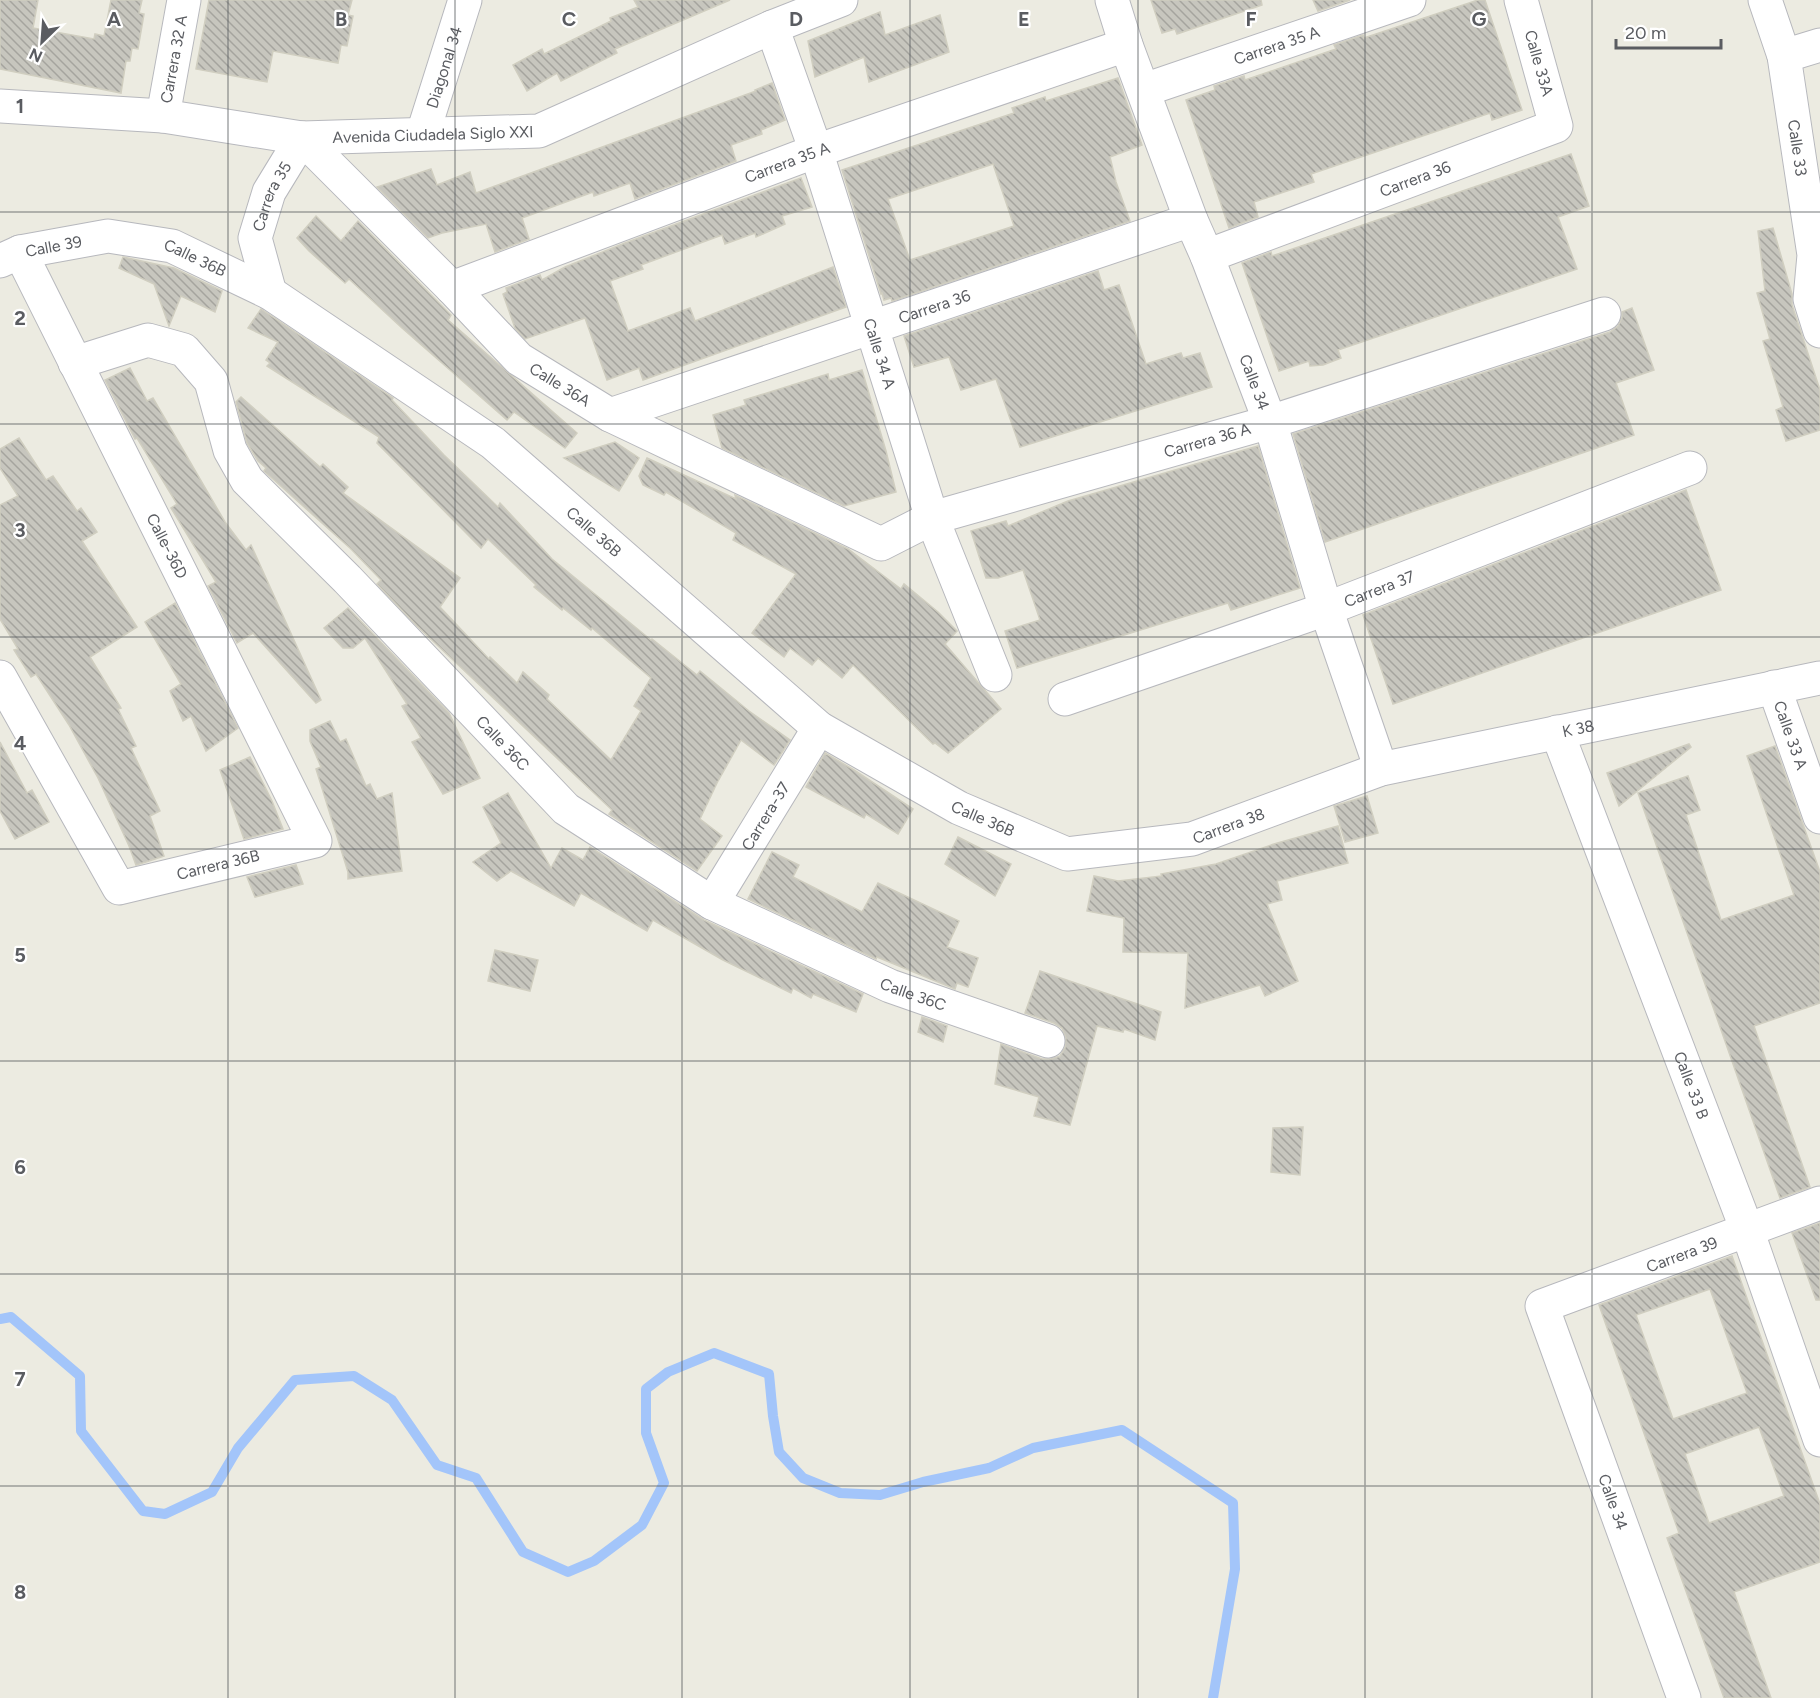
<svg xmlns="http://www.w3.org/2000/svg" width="1820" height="1698" viewBox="0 0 1820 1698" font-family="Figtree,sans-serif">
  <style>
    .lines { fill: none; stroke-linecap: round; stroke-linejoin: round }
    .stream { stroke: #a3c5fa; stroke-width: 10 }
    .building { fill: url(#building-back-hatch); stroke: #d0cec0; stroke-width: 1.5; fill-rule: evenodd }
    .minor-casing { stroke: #b7b8bd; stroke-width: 35 }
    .minor { stroke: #fff; stroke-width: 33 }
    .grid { fill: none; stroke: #5a5c61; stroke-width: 1.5; stroke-opacity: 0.55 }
    .labels { text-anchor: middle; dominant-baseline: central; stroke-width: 4.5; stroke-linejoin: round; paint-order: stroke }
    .street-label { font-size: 16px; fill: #5a5c61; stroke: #fff }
    .grid-label { font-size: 20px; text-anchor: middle; font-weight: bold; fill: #5a5c61; stroke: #fff; stroke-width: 4.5; stroke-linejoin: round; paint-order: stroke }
  </style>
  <defs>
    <pattern id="building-back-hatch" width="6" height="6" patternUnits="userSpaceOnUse" patternTransform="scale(1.5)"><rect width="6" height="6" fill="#c7c6be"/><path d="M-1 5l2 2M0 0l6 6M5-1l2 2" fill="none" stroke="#a5a49e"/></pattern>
  </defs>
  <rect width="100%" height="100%" fill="#ecebe1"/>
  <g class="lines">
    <polyline class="stream" points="0,1319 11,1317 80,1376 81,1431 143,1511 165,1514 212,1492 238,1448 295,1380 354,1376 392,1400 437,1465 476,1478 523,1552 568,1572 594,1561 642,1525 664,1483 646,1433 646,1389 668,1372 714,1353 769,1374 773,1416 779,1452 803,1478 840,1493 880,1495 923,1482 989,1468 1033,1448 1122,1430 1233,1503 1235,1569 1213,1698"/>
  </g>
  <g class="building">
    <polygon points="0,0 38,0 33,28 94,39 95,34 104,36 111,0 142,0 139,13 144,14 138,49 132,48 130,61 126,61 121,93 0,69"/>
    <polygon points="209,0 352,0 348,15 353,16 347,46 341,45 338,63 273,51 267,82 196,69"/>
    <polygon points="634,0 730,0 615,49 617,53 561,81 557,73 527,91 513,65 542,49 544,54 611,21 610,18 638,7"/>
    <polygon points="1151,0 1261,0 1262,5 1177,34 1175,29 1162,33"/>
    <polygon points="1313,0 1350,0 1318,11"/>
    <polygon points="1478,0 1485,0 1522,110 1492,120 1490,113 1311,174 1314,182 1254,202 1258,217 1229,228 1186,100 1215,90 1214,86 1244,76 1245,80 1336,49 1334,45 1363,35 1364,38"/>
    <polygon points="880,12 885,35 940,15 949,52 869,82 864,57 815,77 808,41"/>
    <path d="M1118 78 1142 145 1110 157 1116 182 1130 221 892 301 891 298 884 300 882 293 881 294 842 170 1014 113 1012 108 1045 97 1046 101ZM993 164 1014 226 910 260 888 199Z"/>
    <polygon points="772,83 785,120 761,130 762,134 731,145 736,161 635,199 630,183 594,196 593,192 522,218 529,239 495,252 486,224 442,233 428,238 377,187 431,169 437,185 470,172 476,193 756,91 755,90"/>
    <polygon points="1571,154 1589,206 1558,217 1577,269 1338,350 1341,358 1323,365 1310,366 1309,361 1279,371 1242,263 1271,252 1272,256"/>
    <polygon points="801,178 812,207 782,216 785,224 756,237 755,233 725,244 722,235 641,265 643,269 610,281 628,331 690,308 695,321 833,267 846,307 643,380 639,368 607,380 585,318 525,339 515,328 503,294 507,292 506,288 540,275 542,280 565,267 625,243"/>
    <polygon points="316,216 341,241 358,221 451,315 448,320 577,433 565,448 514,412 507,420 402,328 349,279 345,283 309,251 297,238"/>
    <polygon points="1773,228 1792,294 1792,305 1820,390 1820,430 1786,441 1776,410 1783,407 1763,341 1770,339 1757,293 1765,291 1758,231"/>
    <polygon points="123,257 174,268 222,291 215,312 181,296 169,326 154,284 119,268"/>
    <polygon points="1098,271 1104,290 1119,285 1146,364 1181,353 1183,358 1200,353 1212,387 1020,447 996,379 961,390 949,357 914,367 904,336"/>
    <polygon points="1632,308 1654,370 1616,383 1634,435 1325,542 1293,434 1610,332 1618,326 1622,318 1622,312"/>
    <polygon points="261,309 393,398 392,400 444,455 498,507 500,503 552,559 651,640 652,639 697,675 700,671 749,711 790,740 774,765 741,740 717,783 700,819 722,836 697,871 609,814 612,810 417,626 377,584 381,580 351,549 264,471 266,468 258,461 247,443 236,402 241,397 320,467 323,464 348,487 343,493 460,578 440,607 489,659 490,657 517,683 523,672 549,695 547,699 611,760 641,711 634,706 651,678 592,628 591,630 563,608 562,610 534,587 536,585 488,539 481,548 377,443 379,437 267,366 270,363 266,360 278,342 248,328"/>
    <polygon points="130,368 147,401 153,398 225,522 246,550 251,545 321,700 316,703 253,633 237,643 208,586 216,582 171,508 177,504 137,438 135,439 105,380"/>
    <polygon points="862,370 886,451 896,492 844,506 722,448 713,415 746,405 744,400 802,382 828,374 829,380"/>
    <polygon points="19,438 46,480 53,476 77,511 81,508 97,532 82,541 137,627 90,657 121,708 118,709 136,746 131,748 160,811 150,816 164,856 146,862 136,865 129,846 98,778 69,725 36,674 31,677 14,650 18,649 0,619 0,505 18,496 0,468 0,449"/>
    <polygon points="615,442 639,458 619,491 564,458"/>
    <polygon points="1258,446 1300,588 1231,610 1228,603 1017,668 1005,631 1040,620 1023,570 998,578 986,578 971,531 1006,521 1008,526 1068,501"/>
    <polygon points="647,458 736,499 735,495 848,549 901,589 904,584 938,612 957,631 945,644 1001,709 948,753 935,743 933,744 853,665 842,678 818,658 812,665 790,648 784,657 752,633 796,574 733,540 736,533 666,492 664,495 643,485 639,476"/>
    <polygon points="1686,490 1721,590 1393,704 1363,615"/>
    <polygon points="175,603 238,728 206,751 191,716 183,721 170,691 181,684 145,622"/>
    <polygon points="348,608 449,713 480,778 443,794 412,742 421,738 402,706 407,704 365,638 353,648 343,648 324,628"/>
    <polygon points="330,721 340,742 346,739 366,786 370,784 377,799 392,793 402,871 348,879 348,872 316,769 321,767 310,741 310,730"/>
    <polygon points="0,742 27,793 32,790 49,822 15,839 0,811"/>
    <polygon points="1689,744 1691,747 1619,806 1607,773"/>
    <polygon points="1775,746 1820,872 1820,1003 1754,1026 1810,1187 1780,1198 1638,793 1688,776 1700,810 1686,815 1721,920 1794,895 1747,756"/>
    <polygon points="825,753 854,770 913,809 898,834 866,814 864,818 806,787"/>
    <polygon points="250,757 272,801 283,829 244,839 220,770"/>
    <polygon points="508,793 551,868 562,848 583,860 590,847 704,920 863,994 856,1012 813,994 811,998 793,988 791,993 723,960 653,920 647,931 581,893 574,906 511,871 497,881 473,862 501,843 483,807"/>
    <polygon points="1367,796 1378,833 1345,842 1334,806"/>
    <polygon points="1338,826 1348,863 1277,881 1282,900 1267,904 1298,981 1265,996 1260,985 1185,1008 1188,953 1123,952 1124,918 1087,911 1094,876 1118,881 1162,876 1161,874 1216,864 1274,844"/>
    <polygon points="958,837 1011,864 995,896 945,864"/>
    <polygon points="772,852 799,865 793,877 862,912 878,883 959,921 947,947 978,958 968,987 957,983 955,989 877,957 876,959 748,899"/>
    <polygon points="296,865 303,884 255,897 247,877"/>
    <polygon points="495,950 538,960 530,991 488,981"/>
    <polygon points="1040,971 1161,1012 1155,1040 1124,1029 1123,1032 1097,1026 1070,1125 1034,1116 1039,1097 995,1084 1001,1044 1042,1059 1051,1059 1060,1056 1065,1048 1066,1038 1062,1028 1054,1023 1025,1013"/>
    <polygon points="922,1017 947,1026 943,1042 918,1032"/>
    <polygon points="1303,1127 1300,1175 1271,1172 1273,1128"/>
    <polygon points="1820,1223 1820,1300 1816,1300 1792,1233"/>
    <path d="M1732 1256 1820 1504V1562L1734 1592 1771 1698H1724L1667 1538 1679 1533 1599 1305ZM1710 1289 1747 1393 1673 1419 1636 1315ZM1759 1427 1784 1496 1709 1523 1685 1454Z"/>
  </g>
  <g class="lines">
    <defs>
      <g id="minor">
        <path id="s1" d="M1112 0 1126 45 1191 220 1207 256 1270 422 1326 609 1381 769"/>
        <path id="s2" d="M1765 0 1784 56 1814 255 1810 299 1820 331"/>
        <path id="s3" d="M772 27 816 151 932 518 995 675"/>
        <polyline points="1784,56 1820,45"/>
        <path id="s4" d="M1144 90 1409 0"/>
        <path id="s5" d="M0 106 163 116 302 138 539 131 772 27 841 0"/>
        <path id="s6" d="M163 116 184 0"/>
        <path id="s7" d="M423 133 465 0"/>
        <path id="s8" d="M302 138 452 288 519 359 610 415 881 544 932 518 1270 422 1604 314"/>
        <path id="s9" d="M1207 256 1556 126 1521 0"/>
        <path id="s10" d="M0 261 20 252 108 236 172 246 270 293 493 443 819 728 959 808 1067 854 1192 839 1381 769 1820 678"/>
        <path id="s11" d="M452 288 816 151 1126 45"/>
        <path id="s12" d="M270 293 255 238 269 192 302 138"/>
        <path id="s13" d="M75 363 148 340 184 350 211 381 230 450 247 480 347 579 566 809 712 903 890 986 1048 1041"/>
        <path id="s14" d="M610 415 1191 220"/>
        <path id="s15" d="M0 677 119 888 315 841 20 252"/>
        <path id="s16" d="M1774 687 1820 817"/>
        <path id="s17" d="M1065 699 1326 609 1690 468"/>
        <path id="s18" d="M1557 732 1747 1230 1820 1440"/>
        <path id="s19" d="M712 903 819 728"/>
        <path id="s20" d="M1684 1698 1542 1306 1820 1203"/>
      </g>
    </defs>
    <use href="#minor" class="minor-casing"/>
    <use href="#minor" class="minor"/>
  </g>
  <path class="grid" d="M228 0V1698M455 0V1698M682 0V1698M910 0V1698M1138 0V1698M1365 0V1698M1592 0V1698M0 212H1820M0 424H1820M0 637H1820M0 849H1820M0 1061H1820M0 1274H1820M0 1486H1820"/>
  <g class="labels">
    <g class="street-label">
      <text stroke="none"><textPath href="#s4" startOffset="140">Carrera 35 A</textPath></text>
      <text stroke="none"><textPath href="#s6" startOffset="58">Carrera 32 A</textPath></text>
      <text transform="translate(1539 63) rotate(74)">Calle 33A</text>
      <text stroke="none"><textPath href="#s7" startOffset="69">Diagonal 34</textPath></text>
      <text stroke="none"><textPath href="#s5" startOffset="435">Avenida Ciudadela Siglo XXI</textPath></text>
      <text stroke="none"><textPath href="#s2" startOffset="152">Calle 33</textPath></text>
      <text stroke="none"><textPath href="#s11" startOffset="358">Carrera 35 A</textPath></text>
      <text stroke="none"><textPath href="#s9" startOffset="222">Carrera 36</textPath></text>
      <text stroke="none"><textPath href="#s12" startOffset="102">Carrera 35</textPath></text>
      <text stroke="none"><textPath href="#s10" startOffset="56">Calle 39</textPath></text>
      <text stroke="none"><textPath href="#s10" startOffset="202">Calle 36B</textPath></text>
      <text stroke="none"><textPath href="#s14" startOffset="342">Carrera 36</textPath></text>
      <text stroke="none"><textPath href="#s3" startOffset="344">Calle 34 A</textPath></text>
      <text stroke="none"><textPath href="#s1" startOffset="408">Calle 34</textPath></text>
      <text stroke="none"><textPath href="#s8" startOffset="358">Calle 36A</textPath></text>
      <text stroke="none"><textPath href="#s8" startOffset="1060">Carrera 36 A</textPath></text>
      <text stroke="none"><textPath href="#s10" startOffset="688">Calle 36B</textPath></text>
      <text transform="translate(167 546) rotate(63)">Calle-36D</text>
      <text stroke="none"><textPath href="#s17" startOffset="333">Carrera 37</textPath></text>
      <text stroke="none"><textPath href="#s10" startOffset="1794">K 38</textPath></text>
      <text stroke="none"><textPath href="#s16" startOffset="51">Calle 33 A</textPath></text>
      <text stroke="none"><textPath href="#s13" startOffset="628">Calle 36C</textPath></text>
      <text stroke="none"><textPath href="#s19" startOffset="102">Carrera-37</textPath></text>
      <text stroke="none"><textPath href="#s10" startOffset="1174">Calle 36B</textPath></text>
      <text stroke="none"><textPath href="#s10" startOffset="1430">Carrera 38</textPath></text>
      <text stroke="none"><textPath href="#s15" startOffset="344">Carrera 36B</textPath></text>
      <text stroke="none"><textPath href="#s13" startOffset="1114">Calle 36C</textPath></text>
      <text stroke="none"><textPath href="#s18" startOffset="378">Calle 33 B</textPath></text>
      <text stroke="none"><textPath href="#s20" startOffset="566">Carrera 39</textPath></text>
      <text transform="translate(1613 1502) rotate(70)">Calle 34</text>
    </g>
  </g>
  <g class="grid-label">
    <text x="114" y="26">A</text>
    <text x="341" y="26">B</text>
    <text x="569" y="26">C</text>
    <text x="796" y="26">D</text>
    <text x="1024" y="26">E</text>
    <text x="1251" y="26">F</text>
    <text x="1479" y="26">G</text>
    <text x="20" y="113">1</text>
    <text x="20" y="325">2</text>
    <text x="20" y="537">3</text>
    <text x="20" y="750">4</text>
    <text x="20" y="962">5</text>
    <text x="20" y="1174">6</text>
    <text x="20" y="1386">7</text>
    <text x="20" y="1599">8</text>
  </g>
  <g transform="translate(42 42) rotate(205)" stroke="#ffffff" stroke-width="4.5" paint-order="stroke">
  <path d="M0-4.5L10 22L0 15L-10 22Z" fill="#5a5c61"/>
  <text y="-9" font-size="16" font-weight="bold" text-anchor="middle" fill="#5a5c61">N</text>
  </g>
  <path d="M1616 39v9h105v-9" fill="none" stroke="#5a5c61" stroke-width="3"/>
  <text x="1625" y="39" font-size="18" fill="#5a5c61" stroke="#ffffff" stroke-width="4.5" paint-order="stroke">20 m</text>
</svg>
